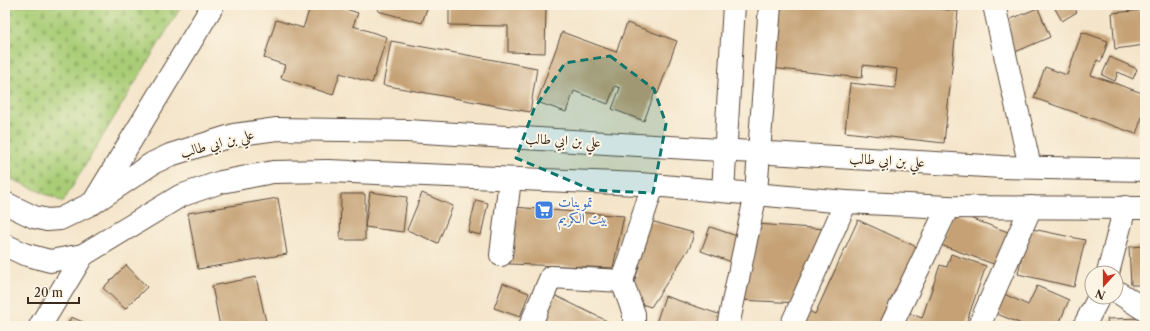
<svg xmlns="http://www.w3.org/2000/svg" width="1150" height="331" viewBox="0 0 1150 331" font-family="'Libre Caslon Text',Amiri,serif">
  <style>
    .cemetery { fill: url(#cemetery-stones); stroke: #727c4a }
    .building { fill: #c5a174 }
    .lines { fill: none; stroke-linecap: round; stroke-linejoin: round }
    .minor-casing { stroke: #574638; stroke-width: 24 }
    .major-casing { stroke: #574638; stroke-width: 24 }
    .minor { stroke: #fff; stroke-width: 22 }
    .major { stroke: #fff; stroke-width: 22 }
    .marked { fill: #0f766e; fill-opacity: 0.2; stroke: #0f766e; stroke-width: 3; stroke-dasharray: 8 5; stroke-linejoin: round }
    .labels { text-anchor: middle; dominant-baseline: central; stroke-width: 4; stroke-linejoin: round; paint-order: stroke }
    .street-label { font-size: 14px; fill: #3b2a1e; stroke: #fcf5e5 }
    .shop-label { font-size: 14px; fill: #366cbe; stroke: #fcf5e5; text-anchor: start }
  </style>
  <defs>
    <pattern id="cemetery-stones" width="16" height="16" patternUnits="userSpaceOnUse"><rect width="16" height="16" fill="#a9cd76"/><path d="M2 7V4a2 2 0 0 1 4 0v3zM10 15v-3a2 2 0 0 1 4 0v3z" fill="#92b066"/></pattern>
  </defs>
  <rect width="100%" height="100%" fill="#fcf5e5"/>
  <filter id="ink" filterUnits="userSpaceOnUse"><feTurbulence type="fractalNoise" baseFrequency=".025" numOctaves="2"/><feDisplacementMap in="SourceGraphic" scale="8" xChannelSelector="R" yChannelSelector="G"/><feConvolveMatrix kernelMatrix="1 2 1 2 8 2 1 2 1" color-interpolation-filters="sRGB"/></filter>
  <filter id="wash" filterUnits="userSpaceOnUse"><feTurbulence type="fractalNoise" baseFrequency=".012" numOctaves="4" result="noise"/><feDisplacementMap in="SourceGraphic" scale="16" xChannelSelector="R" yChannelSelector="G"/><feGaussianBlur stdDeviation="0.9" result="paint"/><feColorMatrix in="noise" values="0 0 0 0 0 0 0 0 0 0 0 0 0 0 0 0 0 1.4 0 .05"/><feComposite in="paint" operator="in"/></filter>
  <g filter="url(#wash)">
    <rect width="100%" height="100%" fill="#f4e5ca"/>
    <polygon class="cemetery" points="5,5 182,5 63,202 5,176"/>
    <g id="blocks">
      <g class="building">
        <polygon points="311,5 334,5 358,13 353,26 387,37 372,83 340,73 333,95 281,78 285,65 264,58 276,20 303,28"/>
        <polygon points="380,5 428,5 422,23 378,11"/>
        <polygon points="449,5 546,5 545,53 508,52 508,26 449,25"/>
        <polygon points="777,5 929,5 928,8 958,11 944,143 845,132 850,83 895,88 897,69 863,65 862,78 770,68"/>
        <polygon points="1053,5 1073,5 1077,12 1062,21"/>
        <polygon points="1038,8 1050,37 1013,53 1001,23"/>
        <polygon points="1145,10 1145,45 1115,49 1112,13"/>
        <polygon points="627,23 677,41 658,93 655,92 644,121 612,109 620,88 615,86 608,104 574,91 566,112 537,102 562,32 616,52"/>
        <polygon points="1082,32 1108,41 1101,62 1097,60 1091,75 1145,94 1145,109 1136,134 1034,98 1045,67 1067,75"/>
        <polygon points="391,41 537,68 530,112 383,85"/>
        <polygon points="1110,57 1137,69 1133,79 1118,72 1115,81 1102,75"/>
        <polygon points="370,192 407,197 403,232 365,227"/>
        <polygon points="422,193 453,206 438,243 407,230"/>
        <polygon points="341,194 365,194 365,240 340,240"/>
        <polygon points="278,198 287,254 198,269 188,213"/>
        <polygon points="476,200 488,203 481,235 468,232"/>
        <polygon points="514,207 624,216 613,268 509,264"/>
        <polygon points="953,212 1011,233 999,266 941,245"/>
        <polygon points="647,220 694,233 690,247 651,307 638,303 630,298 639,266 632,276"/>
        <polygon points="858,220 919,248 884,326 802,326 809,311 815,314"/>
        <polygon points="757,224 825,229 798,303 741,300"/>
        <polygon points="710,227 743,238 737,264 701,251"/>
        <polygon points="1028,228 1085,240 1074,287 1018,274"/>
        <polygon points="1145,246 1145,285 1131,285 1129,247"/>
        <polygon points="951,254 986,266 965,326 904,326 909,313 922,318 940,265 947,267"/>
        <polygon points="126,265 147,287 125,309 103,288"/>
        <polygon points="256,277 267,326 220,326 212,286"/>
        <polygon points="503,283 529,293 520,317 494,308"/>
        <polygon points="1037,286 1069,300 1058,326 1026,326 995,313 1004,294 1028,305"/>
        <polygon points="554,295 609,322 607,326 540,325"/>
        <polygon points="665,296 727,317 724,326 655,326"/>
        <polygon points="71,317 93,326 67,326"/>
        <polygon points="1145,318 1145,326 1108,326 1107,319"/>
      </g>
    </g>
  </g>
  <g filter="url(#ink)">
    <use href="#blocks" fill-opacity="0" stroke="#574638" stroke-width="1"/>
    <g class="lines">
      <defs>
        <g id="minor">
          <polyline points="994,5 1030,167"/>
          <polyline points="93,203 213,5"/>
          <polyline points="501,255 510,179"/>
          <polyline points="1108,273 1125,207"/>
          <polyline points="1116,291 1145,310"/>
          <polyline points="40,326 83,255"/>
          <polyline points="530,326 551,277 622,281"/>
          <polyline points="634,326 634,314 622,281 653,185"/>
          <polyline points="728,326 756,193"/>
          <polyline points="791,326 846,202"/>
          <polyline points="891,326 948,207"/>
          <polyline points="979,326 1031,207"/>
          <polyline points="1084,326 1099,297"/>
        </g>
        <g id="major">
          <polyline points="723,191 734,5"/>
          <polyline points="756,193 770,5"/>
          <polyline points="5,203 34,217 47,220 60,219 93,203 153,163 170,155 234,135 277,129 407,131 1002,167 1145,170"/>
          <polyline points="5,245 24,254 50,261 83,255 180,196 221,182 273,172 328,171 640,184 846,202 948,207 1145,208"/>
        </g>
      </defs>
      <use href="#minor" class="minor-casing"/>
      <use href="#major" class="major-casing"/>
      <use href="#minor" class="minor"/>
      <use href="#major" class="major"/>
    </g>
  </g>
  <path class="marked" d="M610 56 654 89 666 124 653 193 592 190 516 158 534 109 565 63Z"/>
  <defs>
    <symbol id="supermarket-square" viewBox="-11 -11 22 22"><rect x="-9" y="-9" width="18" height="18" rx="4" fill="#3f7fe0" stroke="#fcf5e5"/><path d="M-6-5.5h2.5l.6 2H6L4.5 2H-2.5L-4.4-4H-6ZM-1.5 3.2a1.3 1.3 0 1 0 .1 0ZM3 3.2a1.3 1.3 0 1 0 .1 0Z" fill="#fff"/></symbol>
  </defs>
  <g fill-rule="evenodd">
    <use href="#supermarket-square" x="533" y="199" width="22" height="22"/>
  </g>
  <g class="labels">
    <g class="street-label">
      <text transform="translate(563 140) rotate(3)">علي بن ابي طالب</text>
      <text transform="translate(217 143) rotate(-15)">علي بن ابي طالب</text>
      <text transform="translate(887 160) rotate(3)">علي بن ابي طالب</text>
    </g>
    <g class="shop-label">
      <text x="558" y="202">تموينات<tspan x="558" dy="16">بيت الكريم</tspan></text>
    </g>
  </g>
  <rect width="1150" height="331" fill="none" stroke="#fcf5e5" stroke-width="20"/>
  <g transform="translate(1104 285) rotate(201)"><circle r="19" fill="#fcf5e5" stroke="#afa495"/>
  <path d="M0-3L7 15L0 10L-7 15Z" fill="#c8321e"/>
  <text y="-6" font-size="11" font-weight="bold" text-anchor="middle" fill="#3b2a1e">N</text>
  </g>
  <path d="M28 297v6h51v-6" fill="none" stroke="#3b2a1e" stroke-width="2"/>
  <text x="34" y="297" font-size="12" fill="#3b2a1e" stroke="#fcf5e5" stroke-width="3" paint-order="stroke">20 m</text>
</svg>
